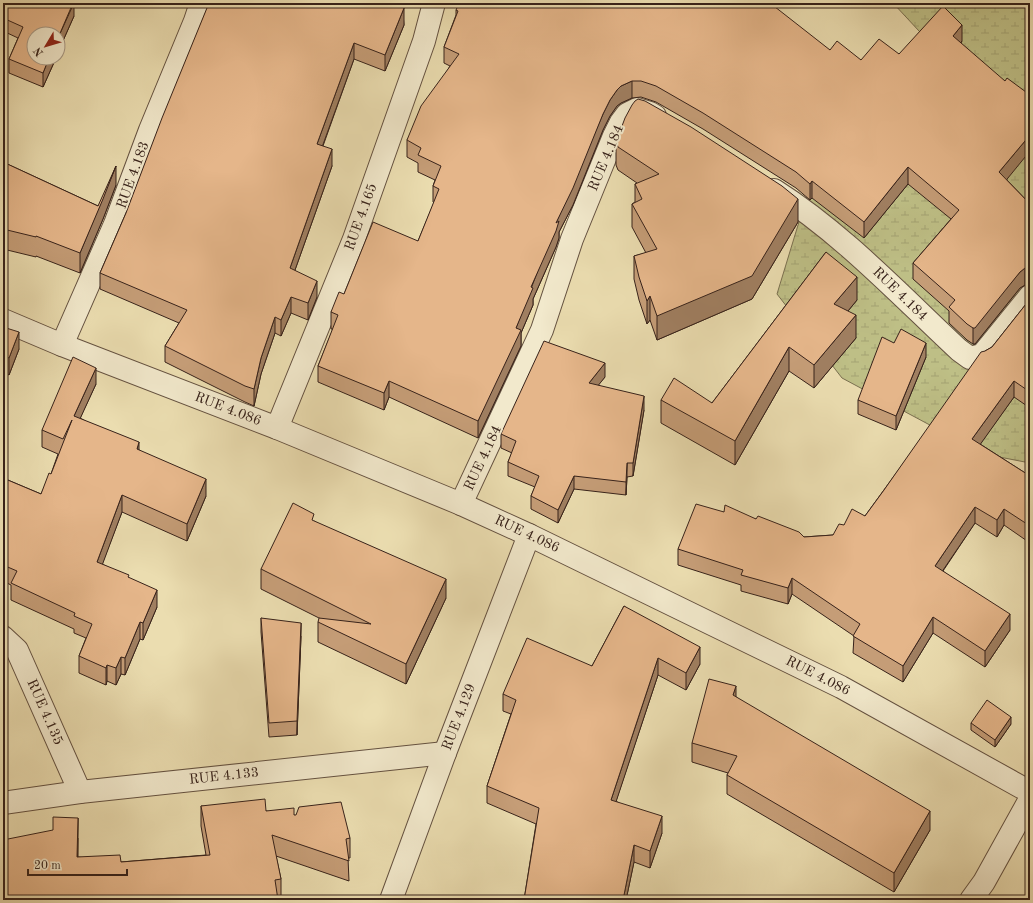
<svg xmlns="http://www.w3.org/2000/svg" width="1033" height="903" viewBox="0 0 1033 903" font-family="'Old Standard TT',serif">
  <style>
    .wetland { fill: url(#wetland-marsh); stroke: #7a7050 }
    .lines { fill: none; stroke-linecap: round; stroke-linejoin: round }
    .minor-casing { stroke: #645140; stroke-width: 24 }
    .minor { stroke: #f2e9cc; stroke-width: 22 }
    .wall { fill: #c59d77; stroke: #37221a }
    .shaded-wall { fill: #a07f61; stroke: #37221a }
    .building { fill: #e5b68a; stroke: #37221a }
    .labels { text-anchor: middle; dominant-baseline: central; stroke-width: 4; stroke-linejoin: round; paint-order: stroke }
    .street-label { font-size: 14px; fill: #37221a; stroke: #f2e9cc }
  </style>
  <defs>
    <pattern id="wetland-marsh" width="20" height="14" patternUnits="userSpaceOnUse"><rect width="20" height="14" fill="#bebf86"/><path d="M1 5h8M5 5V1M11 12h8M15 12V8" fill="none" stroke="#a4a473"/></pattern>
  </defs>
  <rect width="100%" height="100%" fill="#ebddb0"/>
  <filter id="stains"><feTurbulence type="fractalNoise" baseFrequency=".005" numOctaves="4"/><feColorMatrix values="0 0 0 0 .2 0 0 0 0 .09 0 0 0 0 .02 0 0 0 .5 -.17"/></filter>
  <radialGradient id="worn" r=".72"><stop offset=".6" stop-color="#630" stop-opacity="0"/><stop offset="1" stop-color="#630" stop-opacity=".3"/></radialGradient>
  <polygon class="wetland" points="893,3 1030,3 1030,463 984,454 842,378 777,294 813,176 945,59"/>
  <g class="lines">
    <defs>
      <g id="minor">
        <path d="M774 190C842 233 900 295 959 350L970 358 982 355 991 344 1030 296"/>
        <polyline points="3,320 62,345 277,428 461,504 529,535 841,687 1030,792"/>
        <polyline points="62,345 115,224 150,130 195,21 201,3"/>
        <polyline points="277,428 354,239 424,41 434,3"/>
        <polyline points="461,504 542,330 572,239 614,136 621,122 627,114 637,109 650,113 655,116"/>
        <polyline points="3,637 17,650 80,792"/>
        <polyline points="3,803 80,792 445,753"/>
        <polyline points="391,900 445,753 529,535"/>
        <polyline points="971,900 984,882 1030,799"/>
      </g>
    </defs>
    <use href="#minor" class="minor-casing"/>
    <use href="#minor" class="minor"/>
  </g>
  <g class="wall">
    <polygon points="3,3 74,16 58,52 58,34 34,58 56,58 43,87 9,73 9,59 18,38 3,31"/>
    <polygon points="402,3 404,25 385,71 354,59 323,146 332,166 295,270 317,297 308,320 291,313 281,336 275,333 261,374 254,406 245,402 165,362 165,346 179,323 100,289 100,273 126,213 207,9"/>
    <polygon points="456,10 830,50 861,60 899,54 962,41 961,43 1007,180 1030,204 1030,284 1025,285 1020,288 975,344 973,344 967,340 949,323 949,311 913,279 913,263 951,219 908,184 864,238 812,198 810,200 796,188 703,129 656,102 641,97 632,98 621,103 617,106 610,116 603,130 573,205 559,232 559,238 556,247 533,299 533,305 521,333 521,346 478,438 389,397 384,410 318,382 318,366 333,329 331,329 331,312 344,294 418,241 434,203 433,202 433,186 435,180 418,172 418,163 407,157 407,140 450,66 444,63 444,47 456,15"/>
    <polygon points="616,142 798,222 752,299 657,340 650,320 647,324 639,300 634,279 634,256 646,253 632,227 632,204 635,202 635,184 637,183 618,170 616,165"/>
    <polygon points="3,162 98,206 116,185 103,219 80,273 36,256 36,257 3,249"/>
    <polygon points="826,252 857,300 848,311 856,338 814,388 789,371 735,465 661,423 661,400 712,403"/>
    <polygon points="1030,299 1030,408 1014,397 980,444 1030,476 1030,543 1004,525 997,537 975,523 943,571 1010,630 985,667 933,633 903,682 853,653 854,636 792,594 788,604 741,591 741,585 678,565 678,549 724,512 756,519 804,537 833,535 844,525 865,516 985,351 992,347"/>
    <polygon points="3,327 19,349 9,375 3,372"/>
    <polygon points="926,357 896,430 858,414 858,400"/>
    <polygon points="605,377 598,385 644,410 633,476 627,477 626,495 574,489 558,523 531,509 531,496 535,487 508,476 508,462 512,453 501,448 501,434"/>
    <polygon points="96,384 80,418 139,450 206,496 187,541 122,512 102,564 129,578 157,607 143,640 140,639 125,675 121,674 116,685 107,681 106,685 79,673 79,656 86,638 74,633 74,629 11,600 11,585 3,581 3,478 41,494 51,474 58,454 42,447 42,430"/>
    <polygon points="314,521 446,598 406,684 318,642 318,622 321,619 261,589 261,569"/>
    <polygon points="624,606 700,664 686,690 658,675 616,801 662,833 650,868 634,862 626,900 524,900 536,824 487,803 487,786 511,714 503,711 503,694 592,666"/>
    <polygon points="261,618 301,636 297,735 269,737 261,632"/>
    <polygon points="736,697 930,830 894,892 727,794 727,775 728,773 692,762 692,743"/>
    <polygon points="971,723 1011,724 995,747 971,730"/>
    <polygon points="201,806 266,811 294,815 350,838 350,858 348,858 349,881 276,856 281,879 281,899 277,900 3,900 78,838 78,857 121,862 206,855 201,826"/>
  </g>
  <g class="shaded-wall">
    <polygon points="74,3 74,16 58,52 58,38"/>
    <polygon points="396,3 402,3 402,9 396,4"/>
    <polygon points="404,8 404,25 385,71 385,55"/>
    <polygon points="962,25 962,41 953,52 953,36"/>
    <polygon points="354,43 354,59 317,161 317,144"/>
    <polygon points="49,58 56,58 43,87 43,73"/>
    <polygon points="632,81 632,98 621,103 617,106 610,116 603,130 573,205 559,232 559,238 556,247 533,299 533,305 521,333 521,346 478,438 478,421 516,328 556,223 603,114 610,100 617,90 621,86"/>
    <polygon points="1030,135 1030,151 999,189 999,172"/>
    <polygon points="332,149 332,166 290,284 290,268"/>
    <polygon points="116,166 116,185 103,219 80,273 80,253"/>
    <polygon points="908,167 908,184 864,238 864,222"/>
    <polygon points="812,181 812,198 810,200 810,184"/>
    <polygon points="798,199 798,222 752,299 657,340 657,316"/>
    <polygon points="1025,268 1025,285 1020,288 975,344 973,344 973,328 1020,272"/>
    <polygon points="857,277 857,300 834,328 834,304"/>
    <polygon points="317,281 317,297 308,320 308,303"/>
    <polygon points="650,296 650,320 647,324 647,301"/>
    <polygon points="291,297 291,313 281,336 281,320"/>
    <polygon points="856,315 856,338 814,388 814,365"/>
    <polygon points="275,317 275,333 261,374 254,406 254,389 261,358"/>
    <polygon points="19,332 19,349 9,375 9,358"/>
    <polygon points="926,343 926,357 896,430 896,416"/>
    <polygon points="789,347 789,371 735,465 735,441"/>
    <polygon points="605,363 605,377 589,397 589,383"/>
    <polygon points="96,368 96,384 74,432 74,416"/>
    <polygon points="389,381 389,397 384,410 384,393"/>
    <polygon points="1014,381 1014,397 972,456 972,439"/>
    <polygon points="644,396 644,410 633,476 633,463"/>
    <polygon points="139,442 139,459 137,449"/>
    <polygon points="627,463 627,477 626,495 626,482"/>
    <polygon points="574,476 574,489 558,523 558,510"/>
    <polygon points="206,479 206,496 187,541 187,524"/>
    <polygon points="122,495 122,512 97,579 97,562"/>
    <polygon points="975,507 975,523 935,582 935,566"/>
    <polygon points="1004,509 1004,525 997,537 997,520"/>
    <polygon points="792,578 792,594 788,604 788,588"/>
    <polygon points="446,579 446,598 406,684 406,664"/>
    <polygon points="157,590 157,607 143,640 143,623"/>
    <polygon points="1010,614 1010,630 985,667 985,651"/>
    <polygon points="933,617 933,633 903,682 903,666"/>
    <polygon points="140,622 140,639 125,675 125,658"/>
    <polygon points="301,623 301,636 297,735 297,721"/>
    <polygon points="700,647 700,664 686,690 686,673"/>
    <polygon points="121,657 121,674 116,685 116,668"/>
    <polygon points="658,658 658,675 611,817 611,800"/>
    <polygon points="107,665 107,681 106,685 106,668"/>
    <polygon points="736,686 736,705 733,695"/>
    <polygon points="1011,717 1011,724 995,747 995,740"/>
    <polygon points="930,811 930,830 894,892 894,873"/>
    <polygon points="662,816 662,833 650,868 650,851"/>
    <polygon points="78,818 78,838 77,877 77,857"/>
    <polygon points="634,845 634,862 626,900 623,900"/>
  </g>
  <g class="building">
    <polygon points="3,3 73,3 58,38 58,34 34,34 34,58 49,58 43,73 9,59 23,27 3,18"/>
    <polygon points="209,3 396,3 396,4 404,8 385,55 354,43 317,144 332,149 290,268 317,281 308,303 291,297 281,320 275,317 261,358 254,389 245,386 165,346 187,310 100,273 126,213 162,118"/>
    <polygon points="459,3 770,3 830,50 837,41 861,60 879,39 899,54 943,6 962,25 953,36 1005,81 1007,78 1030,95 1030,135 999,172 1030,204 1030,268 1025,268 1020,272 975,328 973,328 967,324 949,307 955,300 913,263 959,210 908,167 864,222 812,181 810,184 796,172 703,113 656,86 641,81 632,81 621,86 617,90 610,100 603,114 573,188 556,223 559,221 556,231 531,287 533,288 516,328 521,330 478,421 389,381 384,393 318,366 338,315 331,312 339,292 344,294 373,222 418,241 439,189 433,186 441,166 418,155 421,148 407,140 421,106 459,54 444,47 458,11 456,10"/>
    <polygon points="638,99 645,101 691,127 782,186 798,199 752,276 657,316 650,296 647,301 639,277 634,256 657,249 632,204 642,199 635,184 659,174 618,147 616,142 625,118 632,105 635,101"/>
    <polygon points="3,162 98,206 116,166 103,199 80,253 36,236 36,237 3,229"/>
    <polygon points="826,252 857,277 834,304 856,315 814,365 789,347 735,441 661,400 674,378 712,403"/>
    <polygon points="1030,299 1030,392 1014,381 972,439 1030,476 1030,526 1004,509 997,520 975,507 935,566 1010,614 985,651 933,617 903,666 853,636 860,624 792,578 788,588 741,575 743,570 678,549 696,504 724,512 725,505 756,519 758,516 799,532 804,537 833,535 839,524 844,525 852,509 865,516 884,490 981,352 985,351 992,347"/>
    <polygon points="3,327 19,332 9,358 3,355"/>
    <polygon points="901,329 926,343 896,416 858,400 882,337 894,343"/>
    <polygon points="544,341 605,363 589,383 644,396 633,463 627,463 626,482 574,476 558,510 531,496 539,476 508,462 516,441 501,434"/>
    <polygon points="73,357 96,368 74,416 139,442 137,449 206,479 187,524 122,495 97,562 129,575 128,577 157,590 143,623 140,622 125,658 121,657 116,668 107,665 106,668 79,656 92,624 74,616 75,613 11,583 17,571 3,565 3,478 41,494 49,473 51,474 72,420 63,439 42,430"/>
    <polygon points="293,503 314,514 312,520 446,579 406,664 318,622 319,618 371,624 261,569"/>
    <polygon points="624,606 700,647 686,673 658,658 611,800 662,816 650,851 634,845 623,900 524,900 539,808 487,786 516,700 503,694 527,638 592,666"/>
    <polygon points="261,618 301,623 297,721 269,723"/>
    <polygon points="709,679 736,686 733,695 930,811 894,873 727,775 737,756 692,743"/>
    <polygon points="987,700 1011,717 995,740 971,723"/>
    <polygon points="265,799 266,811 294,808 294,815 296,815 299,807 341,802 350,838 346,839 349,861 272,835 281,879 275,880 278,900 3,900 3,840 53,830 53,817 78,818 77,857 120,855 121,862 210,855 201,806"/>
  </g>
  <g class="labels">
    <g class="street-label">
      <text transform="translate(606 158) rotate(-67)">RUE 4.184</text>
      <text transform="translate(133 175) rotate(-70)">RUE 4.183</text>
      <text transform="translate(361 217) rotate(-70)">RUE 4.165</text>
      <text transform="translate(900 294) rotate(44)">RUE 4.184</text>
      <text transform="translate(228 409) rotate(21)">RUE 4.086</text>
      <text transform="translate(483 458) rotate(-65)">RUE 4.184</text>
      <text transform="translate(527 534) rotate(25)">RUE 4.086</text>
      <text transform="translate(818 676) rotate(27)">RUE 4.086</text>
      <text transform="translate(45 712) rotate(66)">RUE 4.135</text>
      <text transform="translate(459 717) rotate(-69)">RUE 4.129</text>
      <text transform="translate(224 776) rotate(-6)">RUE 4.133</text>
    </g>
  </g>
  <rect width="1033" height="903" fill="none" stroke="#ebddb0" stroke-width="16"/>
  <rect x="4" y="4" width="1025" height="895" fill="none" stroke="#37221a" stroke-width="2"/>
  <rect x="8" y="8" width="1017" height="887" fill="none" stroke="#37221a"/>
  <g transform="translate(46 46) rotate(232)"><circle r="19" fill="#f2e9cc" stroke="#a79985"/>
  <path d="M0-3L7 15L0 10L-7 15Z" fill="#8f2418"/>
  <text y="-6" font-size="11" font-weight="bold" text-anchor="middle" fill="#37221a">N</text>
  </g>
  <path d="M28 869v6h99v-6" fill="none" stroke="#37221a" stroke-width="2"/>
  <text x="34" y="869" font-size="12" fill="#37221a" stroke="#f2e9cc" stroke-width="3" paint-order="stroke">20 m</text>
  <rect width="100%" height="100%" filter="url(#stains)"/>
  <rect width="100%" height="100%" fill="url(#worn)"/>
</svg>
